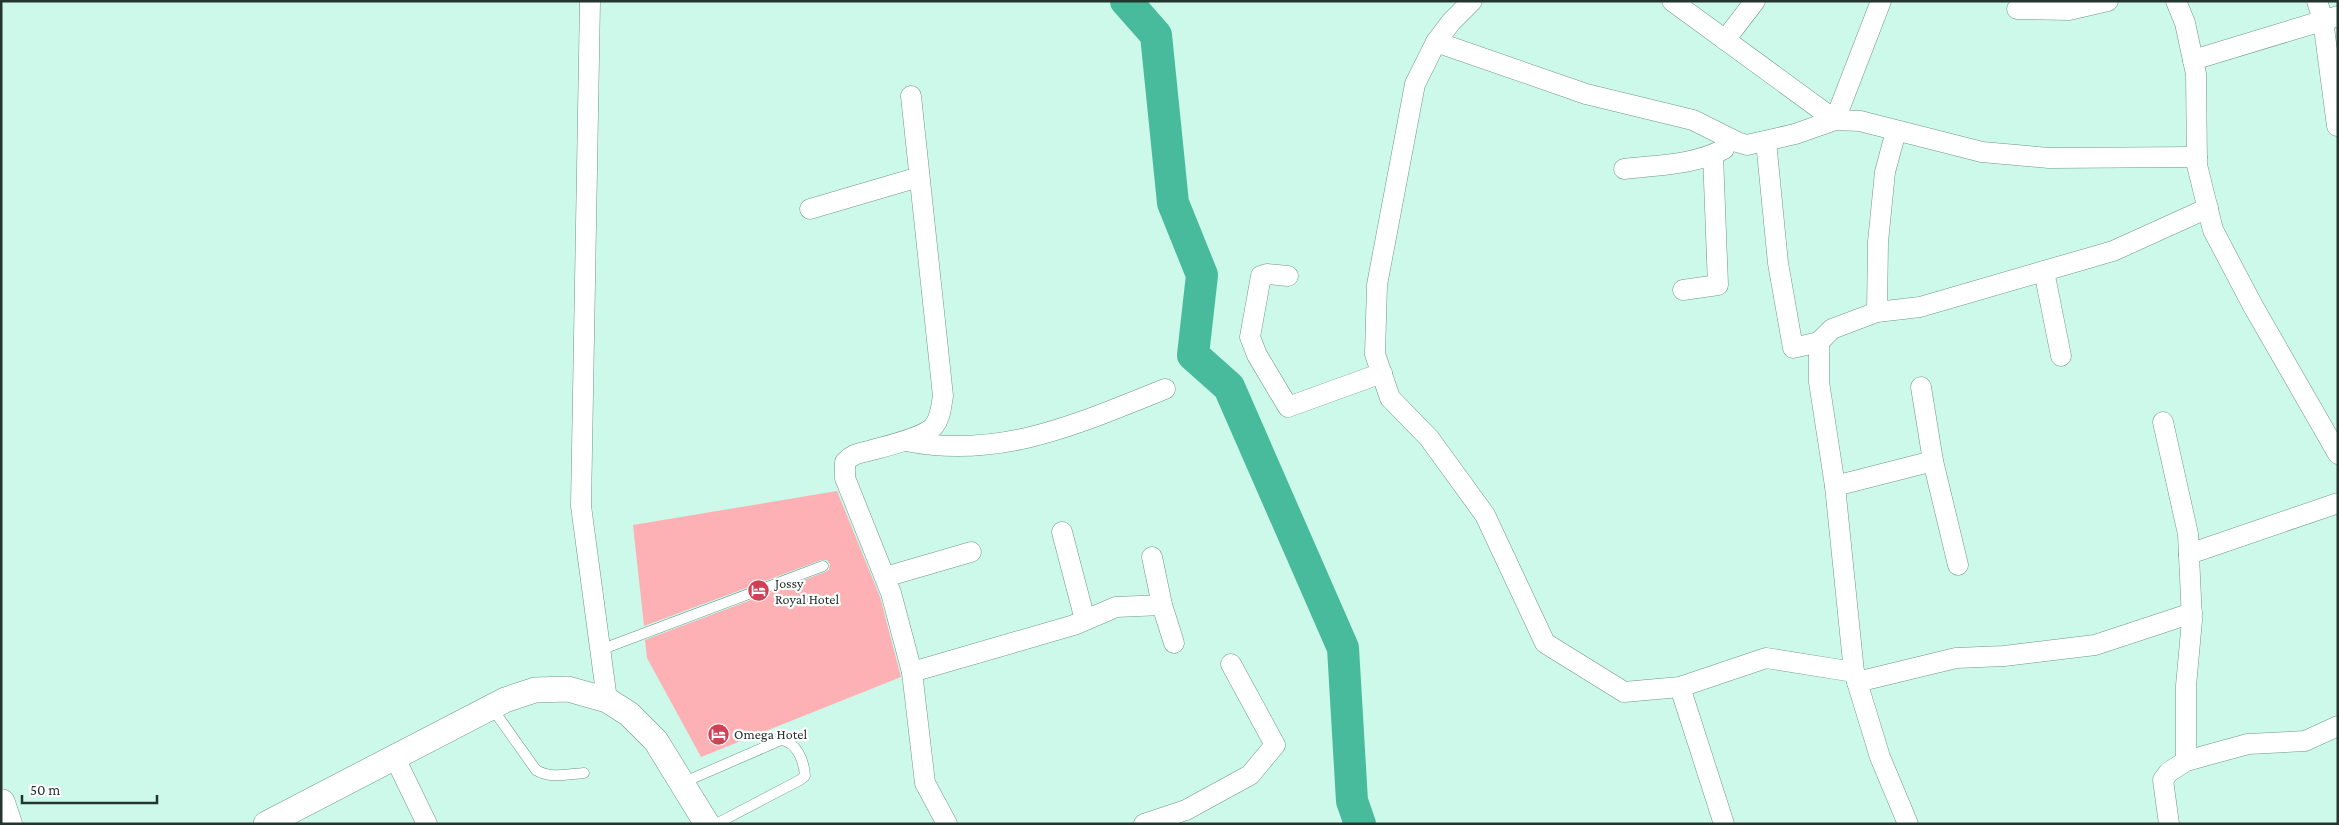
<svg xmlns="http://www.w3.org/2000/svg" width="2339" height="825" viewBox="0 0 2339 825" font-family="'Crimson Pro',serif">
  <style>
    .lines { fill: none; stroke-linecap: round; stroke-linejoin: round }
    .river { stroke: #49bb9d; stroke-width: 32 }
    .building { fill: #fdb1b4 }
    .service-casing { stroke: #6f978a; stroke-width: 11 }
    .minor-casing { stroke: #6f978a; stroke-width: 21 }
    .tertiary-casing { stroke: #6f978a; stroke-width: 26 }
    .trunk-casing { stroke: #6f978a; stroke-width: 29 }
    .service { stroke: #fff; stroke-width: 10 }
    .minor { stroke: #fff; stroke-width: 20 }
    .tertiary { stroke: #fff; stroke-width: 25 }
    .trunk { stroke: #fff; stroke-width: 28 }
    .labels { text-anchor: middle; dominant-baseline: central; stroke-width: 4.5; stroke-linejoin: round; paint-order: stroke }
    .poi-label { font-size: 14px; fill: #24352f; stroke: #fff; text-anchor: start }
  </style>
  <rect width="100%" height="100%" fill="#cdf9ea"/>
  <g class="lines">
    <polyline class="river" points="1126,1 1156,35 1173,203 1202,275 1193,355 1229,387 1343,648 1352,801 1360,824"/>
  </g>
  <polygon class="building" points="837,491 880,597 901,677 701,757 647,658 645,640 825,572 829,570 830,564 827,560 821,560 644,626 633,525"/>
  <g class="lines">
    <defs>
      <g id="service">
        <polyline points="600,650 823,566"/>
        <path d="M492 708 536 770C550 779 568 774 584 773"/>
        <path d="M682 783 781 740C797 742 804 761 805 776L800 780 716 824"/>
      </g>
      <g id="minor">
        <polyline points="590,1 581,506 607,700"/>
        <polyline points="1472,1 1451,22 1436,42 1415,84 1377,285 1375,354 1390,398 1429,438 1485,515 1545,643 1624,692 1680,687 1766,658 1854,672"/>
        <polyline points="1672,1 1835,120 1881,1"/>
        <polyline points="2176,1 2185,23 2196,74 2197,165 2213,230 2253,306 2338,454"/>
        <polyline points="2317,1 2323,20 2337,126"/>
        <polyline points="2017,9 2069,10 2108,1"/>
        <polyline points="1725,40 1755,1"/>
        <polyline points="1436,42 1586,94 1693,120 1737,142 1747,145 1795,134 1835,120 1860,121 1982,152 2049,158 2197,157"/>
        <polyline points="2193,60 2338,16"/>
        <path d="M911 96 943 396C941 406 941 417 934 426 925 437 887 446 872 450 859 454 855 452 845 462V478L891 593 912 672 925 783 947 824"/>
        <polyline points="1766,141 1778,263 1793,348 1819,342"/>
        <path d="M1624 169C1657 165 1695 165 1724 149"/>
        <polyline points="810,209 919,177"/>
        <polyline points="2044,271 2061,356"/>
        <polyline points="1288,276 1267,274 1261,276 1250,337 1257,355 1288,407 1382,373"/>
        <polyline points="1683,290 1718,285 1713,155"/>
        <polyline points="1877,312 1878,242 1885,172 1896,131"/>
        <polyline points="1921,387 1933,461 1958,565"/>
        <polyline points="2163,422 2188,534 2192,620 2186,686 2186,761"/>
        <path d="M906 441C1001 460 1079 423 1165 389"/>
        <polyline points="1835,486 1933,461"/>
        <polyline points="1062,532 1085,620"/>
        <polyline points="2189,554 2338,503"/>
        <polyline points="885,577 971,552"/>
        <polyline points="1162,605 1174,643"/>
        <polyline points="912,672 1074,625 1116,607 1162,605 1152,557"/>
        <polyline points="1857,682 1956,658 2004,656 2095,645 2192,613"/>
        <polyline points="1680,687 1724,824"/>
        <polyline points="395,758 427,824"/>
        <polyline points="1144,824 1186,810 1250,775 1275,745 1231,664"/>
        <polyline points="1908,824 1880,757 1854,672 1835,486 1819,382 1819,342 1832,329 1877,312 1920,307 2113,251 2208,208"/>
        <polyline points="2169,824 2163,780 2169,772 2186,761 2248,744 2305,741 2338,726"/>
      </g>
      <polyline id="tertiary" points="266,824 505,700 535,690 568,689 607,700 629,714 656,741 707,824"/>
      <polyline id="trunk" points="1,803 8,824"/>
    </defs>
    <use href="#service" class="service-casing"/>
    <use href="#minor" class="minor-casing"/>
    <use href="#tertiary" class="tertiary-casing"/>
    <use href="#trunk" class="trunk-casing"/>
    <use href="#service" class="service"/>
    <use href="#minor" class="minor"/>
    <use href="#tertiary" class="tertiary"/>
    <use href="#trunk" class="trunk"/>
  </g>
  <defs>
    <symbol id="hotel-disc" viewBox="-11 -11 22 22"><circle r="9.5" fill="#d14156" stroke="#fff"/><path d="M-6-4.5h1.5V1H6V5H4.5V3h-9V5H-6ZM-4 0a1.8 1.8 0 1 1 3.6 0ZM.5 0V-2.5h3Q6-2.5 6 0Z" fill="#fff"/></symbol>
  </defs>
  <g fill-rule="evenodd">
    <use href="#hotel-disc" x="746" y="578" width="25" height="25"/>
    <use href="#hotel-disc" x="706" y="722" width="25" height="25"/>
  </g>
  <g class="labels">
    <g class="poi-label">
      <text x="775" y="583">Jossy<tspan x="775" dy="16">Royal Hotel</tspan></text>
      <text x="734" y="734">Omega Hotel</text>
    </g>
  </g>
  <rect width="2339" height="825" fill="none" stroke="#24352f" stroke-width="5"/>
  <path d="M22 795v8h135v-8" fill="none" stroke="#24352f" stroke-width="2.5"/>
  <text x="30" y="795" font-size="15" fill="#24352f" stroke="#ffffff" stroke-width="4" paint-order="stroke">50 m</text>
</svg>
